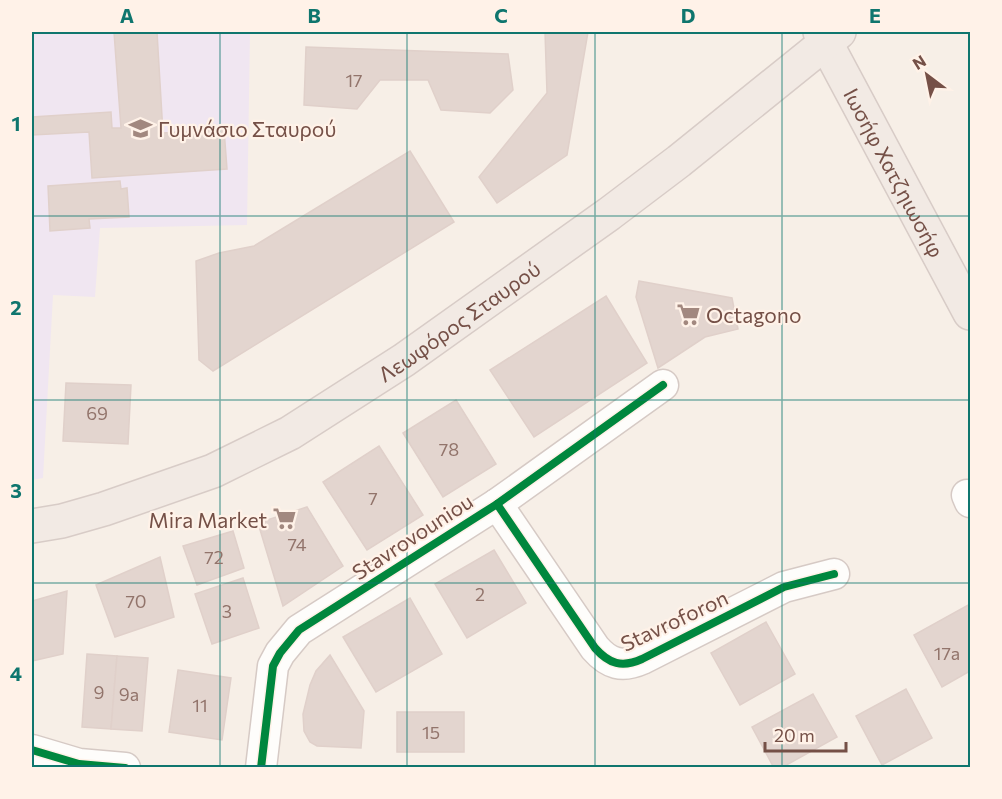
<svg xmlns="http://www.w3.org/2000/svg" width="1002" height="799" viewBox="0 0 1002 799" font-family="Commissioner,sans-serif">
  <style>
    .education { fill: #f0e6f1 }
    .building { fill: #e3d5cf; stroke: #e0d0ca; stroke-width: 1.5 }
    .lines { fill: none; stroke-linecap: round; stroke-linejoin: round }
    .minor-casing { stroke: #d6cac5; stroke-width: 33 }
    .major-casing { stroke: #d8ccc7; stroke-width: 36 }
    .minor { stroke: #fefdfb; stroke-width: 30 }
    .major { stroke: #f2eae4; stroke-width: 33 }
    .cycleway-casing { stroke: #fff2e8; stroke-width: 11 }
    .cycleway { stroke: #00873e; stroke-width: 8 }
    .grid { fill: none; stroke: #0f766e; stroke-width: 1.5; stroke-opacity: 0.55 }
    .labels { text-anchor: middle; dominant-baseline: central; stroke-width: 4.5; stroke-linejoin: round; paint-order: stroke }
    .number-label { font-size: 18px; fill: #92746b }
    .poi-label { font-size: 21px; fill: #755047; stroke: #fff2e8; text-anchor: start }
    .street-label { font-size: 21px; fill: #755047; stroke: #fff2e8 }
    .neatline { fill: none; stroke: #0f766e; stroke-width: 2 }
    .grid-label { font-size: 20px; text-anchor: middle; font-weight: bold; fill: #0f766e }
  </style>
  <rect width="100%" height="100%" fill="#f7efe7"/>
  <polygon class="education" points="32,32 250,32 247,225 100,228 95,297 53,295 43,478 32,480"/>
  <g class="building">
    <polygon points="114,32 157,32 163,133 224,129 227,169 92,178 89,132 32,135 32,117 111,112 112,128 121,128"/>
    <polygon points="545,32 588,32 567,155 497,203 479,177 547,93"/>
    <polygon points="306,47 508,54 513,90 490,113 441,110 428,80 380,80 357,109 304,105"/>
    <polygon points="410,151 454,222 213,371 199,360 196,261 219,253 254,246"/>
    <polygon points="120,181 121,189 127,188 129,217 89,219 90,228 50,231 48,186"/>
    <polygon points="639,281 732,298 738,329 705,337 658,368 636,297"/>
    <polygon points="606,296 647,363 534,437 490,370"/>
    <polygon points="66,383 131,385 128,444 63,441"/>
    <polygon points="456,400 496,464 443,497 403,433"/>
    <polygon points="379,446 423,515 367,550 323,482"/>
    <polygon points="307,507 343,566 283,606 258,523"/>
    <polygon points="233,531 244,568 197,585 183,546"/>
    <polygon points="494,550 526,603 467,638 435,584"/>
    <polygon points="160,557 174,617 115,637 96,585"/>
    <polygon points="243,578 259,628 212,644 195,594"/>
    <polygon points="67,591 63,654 32,661 32,601"/>
    <polygon points="410,598 442,654 376,692 343,637"/>
    <polygon points="970,604 970,671 942,687 914,635"/>
    <polygon points="766,622 795,674 740,705 711,653"/>
    <polygon points="87,654 117,656 111,729 82,727"/>
    <polygon points="330,655 364,711 361,748 317,746 310,742 304,731 303,714 310,685 316,671"/>
    <polygon points="117,656 148,658 142,731 111,729"/>
    <polygon points="178,670 231,678 222,740 169,732"/>
    <polygon points="906,689 932,738 882,765 856,716"/>
    <polygon points="813,694 837,737 781,768 774,768 752,727"/>
    <rect x="397" y="712" width="67" height="40"/>
  </g>
  <g class="lines">
    <defs>
      <g id="minor">
        <polyline points="967,495 970,502"/>
        <path d="M497 504 595 648C609 664 622 668 642 659L784 587 834 574"/>
        <polyline points="32,750 79,764 125,768"/>
        <polyline points="261,768 273,666 280,653 299,630 497,504 663,385"/>
      </g>
      <g id="major">
        <path id="s1" d="M820 32 970 313"/>
        <path id="s2" d="M32 526 62 521 104 509 213 471 290 433 404 360 609 214 679 161 839 32"/>
      </g>
    </defs>
    <use href="#minor" class="minor-casing"/>
    <use href="#major" class="major-casing"/>
    <use href="#minor" class="minor"/>
    <use href="#major" class="major"/>
    <defs>
      <g id="cycleway">
        <path d="M497 504 595 648C609 664 622 668 642 659L784 587 834 574"/>
        <polyline points="32,750 79,764 125,768"/>
        <polyline points="261,768 273,666 280,653 299,630 497,504 663,385"/>
      </g>
    </defs>
    <use href="#cycleway" class="cycleway-casing"/>
    <use href="#cycleway" class="cycleway"/>
  </g>
  <path class="grid" d="M220 32V768M407 32V768M595 32V768M782 32V768M32 216H970M32 400H970M32 583H970"/>
  <defs>
    <symbol id="school-bare" viewBox="-9 -9 18 18"><path d="M0-5L7-2L0 1L-7-2ZM-4 1L0 2.5L4 1V4Q0 6-4 4Z" fill="#a2887f" stroke="#fff2e8" stroke-width="2.5" paint-order="stroke"/></symbol>
    <symbol id="supermarket-bare" viewBox="-9 -9 18 18"><path d="M-6-5.5h2.5l.6 2H6L4.5 2H-2.5L-4.4-4H-6ZM-1.5 3.2a1.3 1.3 0 1 0 .1 0ZM3 3.2a1.3 1.3 0 1 0 .1 0Z" fill="#a2887f" stroke="#fff2e8" stroke-width="2.5" paint-order="stroke"/></symbol>
  </defs>
  <g fill-rule="evenodd">
    <use href="#school-bare" x="124" y="112" width="33" height="33"/>
    <use href="#supermarket-bare" x="672" y="298" width="33" height="33"/>
    <use href="#supermarket-bare" x="268" y="502" width="33" height="33"/>
  </g>
  <g class="labels">
    <g class="number-label">
      <text x="354" y="80">17</text>
      <text x="97" y="413">69</text>
      <text x="449" y="449">78</text>
      <text x="373" y="498">7</text>
      <text x="297" y="544">74</text>
      <text x="214" y="557">72</text>
      <text x="480" y="594">2</text>
      <text x="136" y="601">70</text>
      <text x="227" y="611">3</text>
      <text x="947" y="653">17a</text>
      <text x="99" y="692">9</text>
      <text x="129" y="694">9a</text>
      <text x="200" y="705">11</text>
      <text x="431" y="732">15</text>
    </g>
    <g class="poi-label">
      <text x="158" y="128">Γυμνάσιο Σταυρού</text>
      <text x="706" y="314">Octagono</text>
      <text x="267" y="519" text-anchor="end">Mira Market</text>
    </g>
    <g class="street-label">
      <text stroke="none"><textPath href="#s1" startOffset="159">Ιωσήφ Χατζηιωσήφ</textPath></text>
      <text stroke="none"><textPath href="#s2" startOffset="478">Λεωφόρος Σταυρού</textPath></text>
      <text transform="translate(412 536) rotate(-33)">Stavrovouniou</text>
      <text transform="translate(674 620) rotate(-25)">Stavroforon</text>
    </g>
  </g>
  <rect width="1002" height="799" fill="none" stroke="#fff2e8" stroke-width="66"/>
  <g transform="translate(927 75) rotate(328)" stroke="#fff2e8" stroke-width="4.5" paint-order="stroke">
  <path d="M0-4.5L10 22L0 15L-10 22Z" fill="#755047"/>
  <text y="-9" font-size="16" font-weight="bold" text-anchor="middle" fill="#755047">N</text>
  </g>
  <path d="M765 742v9h81v-9" fill="none" stroke="#755047" stroke-width="3"/>
  <text x="774" y="742" font-size="18" fill="#755047" stroke="#fff2e8" stroke-width="4.5" paint-order="stroke">20 m</text>
  <rect x="33" y="33" width="936" height="733" class="neatline"/>
  <g class="grid-label">
    <text x="127" y="23">A</text>
    <text x="314" y="23">B</text>
    <text x="501" y="23">C</text>
    <text x="688" y="23">D</text>
    <text x="875" y="23">E</text>
    <text x="16" y="131">1</text>
    <text x="16" y="315">2</text>
    <text x="16" y="498">3</text>
    <text x="16" y="681">4</text>
  </g>
</svg>
